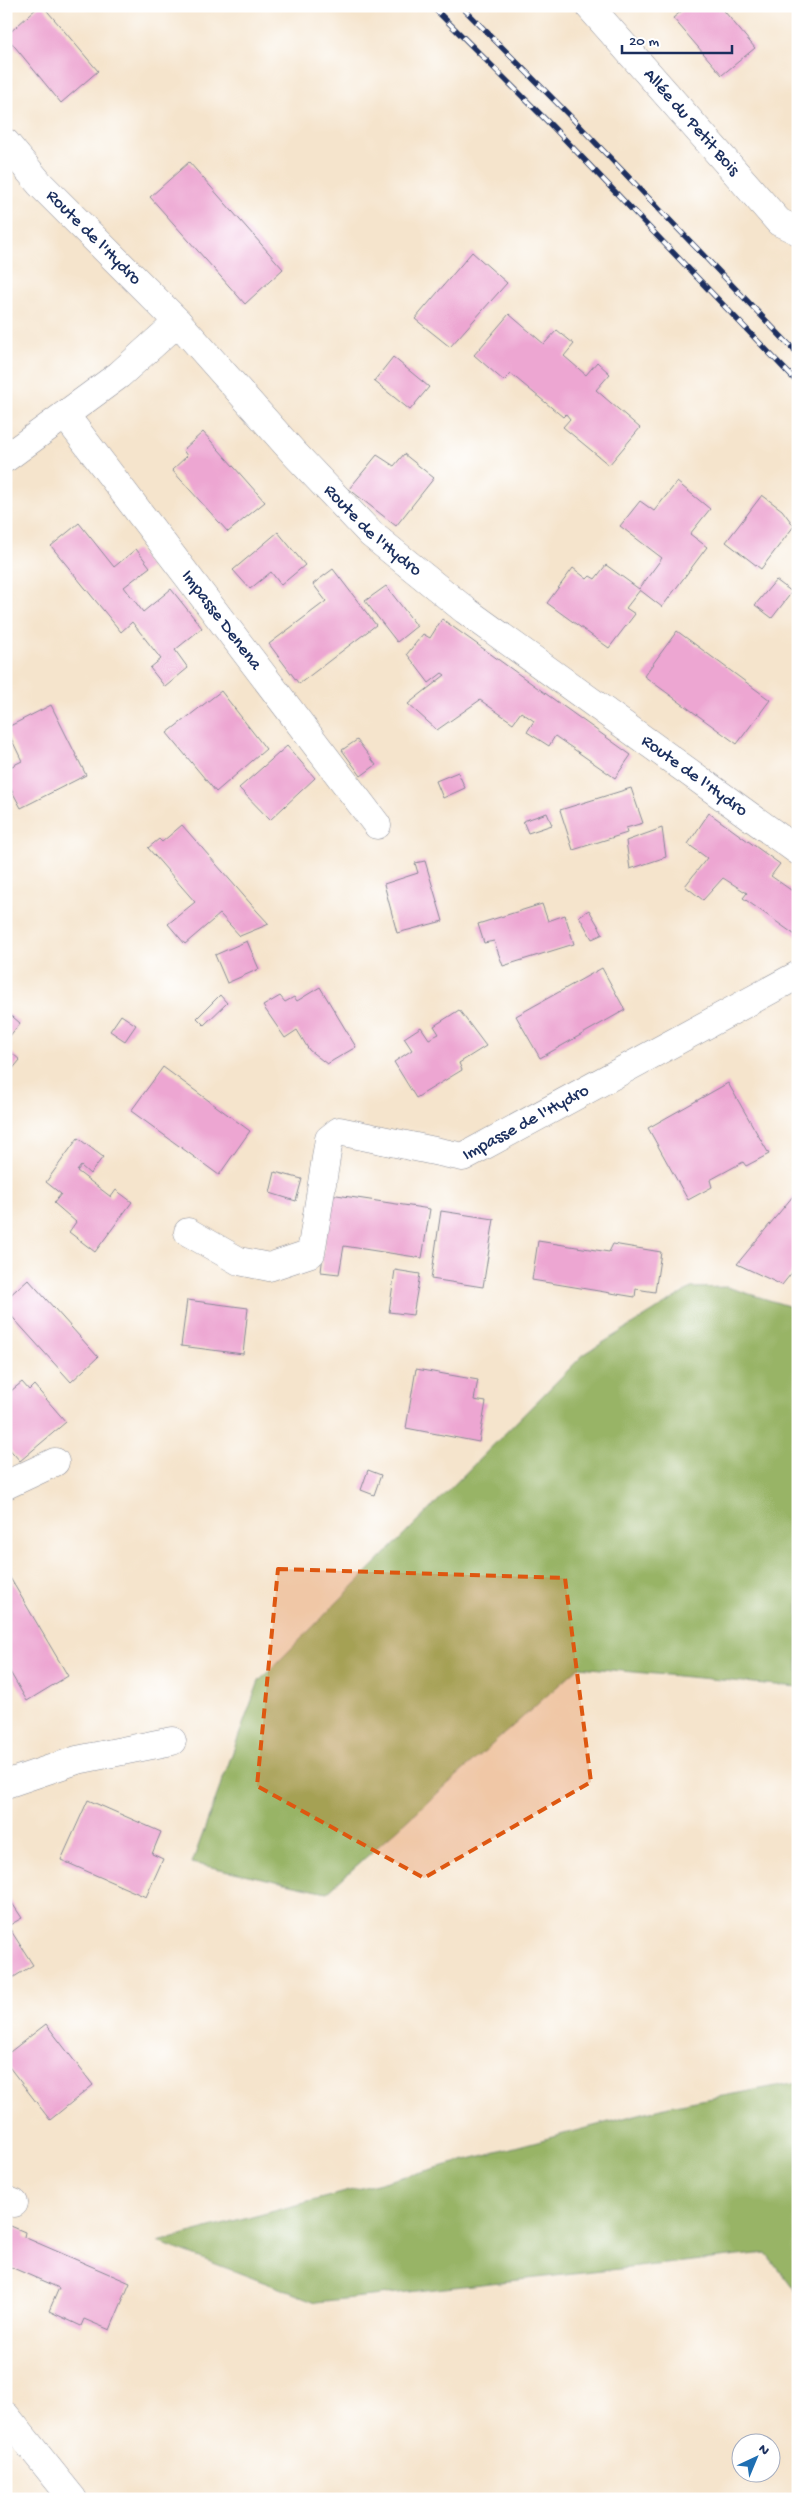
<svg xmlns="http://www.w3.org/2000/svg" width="804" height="2505" viewBox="0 0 804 2505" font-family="'Gochi Hand',sans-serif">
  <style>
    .forest { fill: #98b466; stroke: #5a7262 }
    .building { fill: #eda6d2 }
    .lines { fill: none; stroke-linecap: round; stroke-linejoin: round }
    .minor-casing { stroke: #888a95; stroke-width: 29 }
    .minor { stroke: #fff; stroke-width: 28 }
    .rail-casing { stroke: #1b2f5e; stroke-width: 5.5 }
    .rail { stroke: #fff; stroke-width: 4; stroke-dasharray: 11; stroke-linecap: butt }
    .marked { fill: #de5710; fill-opacity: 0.2; stroke: #de5710; stroke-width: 4; stroke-dasharray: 10 6; stroke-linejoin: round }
    .labels { text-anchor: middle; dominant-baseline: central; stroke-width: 4.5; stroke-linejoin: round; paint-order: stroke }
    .street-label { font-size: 18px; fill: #1b2f5e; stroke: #fff }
  </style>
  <rect width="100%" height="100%" fill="#fff"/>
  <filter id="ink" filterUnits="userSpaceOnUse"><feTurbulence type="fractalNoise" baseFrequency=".02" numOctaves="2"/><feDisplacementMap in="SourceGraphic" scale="10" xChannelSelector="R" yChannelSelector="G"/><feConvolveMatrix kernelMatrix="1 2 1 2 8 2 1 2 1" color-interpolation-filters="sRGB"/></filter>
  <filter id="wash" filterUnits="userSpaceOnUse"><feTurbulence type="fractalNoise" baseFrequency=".0096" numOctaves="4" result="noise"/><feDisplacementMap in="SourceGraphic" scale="20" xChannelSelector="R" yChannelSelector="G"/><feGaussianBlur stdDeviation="1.12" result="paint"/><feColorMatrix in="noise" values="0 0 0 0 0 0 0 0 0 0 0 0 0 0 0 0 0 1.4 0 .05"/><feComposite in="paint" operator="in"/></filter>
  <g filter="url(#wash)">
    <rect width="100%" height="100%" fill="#f5e4cc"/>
    <g class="forest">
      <polygon points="727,1287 798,1309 798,1687 579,1667 327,1892 192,1863 259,1681 583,1355 691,1288"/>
      <polygon points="798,2082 798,2295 766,2253 316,2302 158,2242 669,2106"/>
    </g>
    <g id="blocks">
      <g class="building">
        <polygon points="39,6 43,6 98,71 61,103 6,36"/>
        <polygon points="688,6 720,6 755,48 722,75 673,18"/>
        <polygon points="189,162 283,269 245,304 150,197"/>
        <polygon points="472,252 507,283 450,347 415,319"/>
        <polygon points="509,314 544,344 557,330 574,344 564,356 586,375 597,362 610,374 596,390 640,428 609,465 563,427 570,419 566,414 563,417 511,374 504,381 474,355"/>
        <polygon points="393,357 429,387 410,410 374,381"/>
        <polygon points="203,432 265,502 228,532 172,470 187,456 183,450"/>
        <polygon points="404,454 434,478 396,526 349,489 377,455 394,466"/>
        <polygon points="677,482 710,509 690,534 707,547 662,607 640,590 626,608 635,614 609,648 547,603 573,568 587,579 590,576 595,579 606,565 639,589 662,558 620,526 640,501 654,511"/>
        <polygon points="762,495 782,510 794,526 761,569 726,542"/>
        <polygon points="79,523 114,567 136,549 150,567 124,587 143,612 171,589 202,628 175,650 188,668 165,687 150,668 161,659 132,622 121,632 51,546"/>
        <polygon points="278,532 305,565 281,585 271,572 250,589 233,570"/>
        <polygon points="333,569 376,625 299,684 269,644 326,601 313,584"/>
        <polygon points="776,580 792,592 772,618 755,605"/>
        <polygon points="386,586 417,626 397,642 365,601"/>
        <polygon points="442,619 631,755 615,778 555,736 549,746 527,732 534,721 521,712 513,723 480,700 437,730 408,704 445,675 442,673 429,683 407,654 423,634 430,638"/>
        <polygon points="677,631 770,700 737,744 644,676"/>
        <polygon points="221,691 266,749 216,792 167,733"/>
        <polygon points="51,705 86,775 21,808 6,780 6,769 22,761 6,728"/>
        <polygon points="357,740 376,765 361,776 342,750"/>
        <polygon points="287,746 315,778 270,820 239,788"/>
        <polygon points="458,772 465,788 443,798 436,781"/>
        <polygon points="631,788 643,823 626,828 627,833 573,850 560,810"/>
        <polygon points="547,813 552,825 528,833 523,821"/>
        <polygon points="709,813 780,864 771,876 798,895 798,937 743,898 747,893 723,878 703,900 685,886 707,858 688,844"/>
        <polygon points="182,825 257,911 269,924 240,936 220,914 185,944 168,924 195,902 148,848 159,839 162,842"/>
        <polygon points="662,828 666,857 630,869 626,841"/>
        <polygon points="425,861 443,921 397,933 384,884 418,873 415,863"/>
        <polygon points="542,904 548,921 565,915 574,944 503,966 494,941 484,943 478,924"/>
        <polygon points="589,910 603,934 592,939 579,916"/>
        <polygon points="247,941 259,969 227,983 215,955"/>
        <polygon points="602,968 625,1010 540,1058 516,1016"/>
        <polygon points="320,987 356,1047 327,1064 309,1050 297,1030 285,1038 263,1006 280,996 285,1002 294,997 297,1001"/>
        <polygon points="220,995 227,1003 204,1025 197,1018"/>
        <polygon points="459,1010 486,1046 459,1063 462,1070 416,1098 394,1062 412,1050 404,1038 421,1027 429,1039 439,1034 434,1026"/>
        <polygon points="6,1011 20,1023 6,1041"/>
        <polygon points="121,1015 136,1025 125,1041 110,1031"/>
        <polygon points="6,1048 20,1060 6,1077"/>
        <polygon points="163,1067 250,1131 219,1175 131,1111"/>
        <polygon points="728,1083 769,1154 746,1166 743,1162 710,1180 712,1187 688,1200 648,1128"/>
        <polygon points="78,1138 103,1157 90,1174 81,1166 77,1171 111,1197 116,1190 132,1202 95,1252 69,1232 76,1222 54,1203 61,1194 46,1182"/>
        <polygon points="275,1172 302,1179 296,1201 270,1193"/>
        <polygon points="798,1190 798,1265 782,1285 737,1264"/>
        <polygon points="330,1194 430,1209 422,1258 344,1246 339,1274 321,1272"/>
        <polygon points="441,1211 494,1219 483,1287 431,1279"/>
        <polygon points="538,1241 609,1252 613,1244 661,1252 655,1292 636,1289 635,1297 532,1280"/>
        <polygon points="395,1270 420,1274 413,1315 389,1312"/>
        <polygon points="28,1279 98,1357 71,1382 6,1310 6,1299"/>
        <polygon points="187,1300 248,1308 243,1354 181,1346"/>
        <polygon points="416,1369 478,1380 474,1400 486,1402 479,1442 406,1428"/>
        <polygon points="22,1382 29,1390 34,1385 66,1422 20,1461 6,1445 6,1395"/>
        <polygon points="368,1470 381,1475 374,1495 361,1490"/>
        <polygon points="9,1576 68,1676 27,1701 6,1665 6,1577"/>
        <polygon points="88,1800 161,1832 152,1854 163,1859 146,1897 61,1860"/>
        <polygon points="6,1894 22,1918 8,1926 33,1965 6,1982"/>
        <polygon points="46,2024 93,2085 50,2120 6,2063 6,2055"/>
        <polygon points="6,2224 25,2232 24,2237 130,2283 110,2330 84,2319 81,2326 49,2311 59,2288 6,2265"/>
      </g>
    </g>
  </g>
  <g filter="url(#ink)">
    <use href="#blocks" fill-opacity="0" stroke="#888a95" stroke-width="1"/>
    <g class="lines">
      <defs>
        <g id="minor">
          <path id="s1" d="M589 6 779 222 798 231"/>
          <path id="s2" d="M6 143 40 184 178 322 294 453 371 534 465 610 798 851"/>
          <path id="s3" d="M65 415 377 825"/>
          <polyline points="6,458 119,375 178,322"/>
          <path id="s4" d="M188 1232 239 1261 269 1267 311 1253 329 1139 339 1131 463 1157 798 975"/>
          <polyline points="6,1485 55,1462"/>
          <polyline points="6,1784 77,1760 172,1741"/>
          <polyline points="6,2200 14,2203"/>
          <polyline points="6,2416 73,2499"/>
        </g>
      </defs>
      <use href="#minor" class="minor-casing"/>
      <use href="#minor" class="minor"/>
      <defs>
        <g id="rail">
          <polyline points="432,6 553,127 798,383"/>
          <polyline points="461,6 568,114 798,354"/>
        </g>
      </defs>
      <use href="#rail" class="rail-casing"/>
      <use href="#rail" class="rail"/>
    </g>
  </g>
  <path class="marked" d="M278 1569 565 1578 591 1782 424 1878 257 1786Z"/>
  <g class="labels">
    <g class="street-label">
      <text stroke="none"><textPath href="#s1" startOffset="155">Allée du Petit Bois</textPath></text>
      <text stroke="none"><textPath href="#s2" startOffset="129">Route de l'Hydro</textPath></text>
      <text stroke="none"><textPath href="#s2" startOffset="534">Route de l'Hydro</textPath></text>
      <text stroke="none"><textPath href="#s3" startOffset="258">Impasse Denena</textPath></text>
      <text stroke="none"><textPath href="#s2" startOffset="939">Route de l'Hydro</textPath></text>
      <text stroke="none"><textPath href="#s4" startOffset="460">Impasse de l'Hydro</textPath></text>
    </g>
  </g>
  <rect width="804" height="2505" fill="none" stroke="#fff" stroke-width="25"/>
  <g transform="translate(756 2458) rotate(44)"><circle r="24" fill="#ffffff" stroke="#a4acbf"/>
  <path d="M0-4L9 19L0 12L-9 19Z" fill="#1f6fb2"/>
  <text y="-8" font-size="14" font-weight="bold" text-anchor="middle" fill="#1b2f5e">N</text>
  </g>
  <path d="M622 45v8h110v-8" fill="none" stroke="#1b2f5e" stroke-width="2.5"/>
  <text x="629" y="45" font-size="15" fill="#1b2f5e" stroke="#ffffff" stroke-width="4" paint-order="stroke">20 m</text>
</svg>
